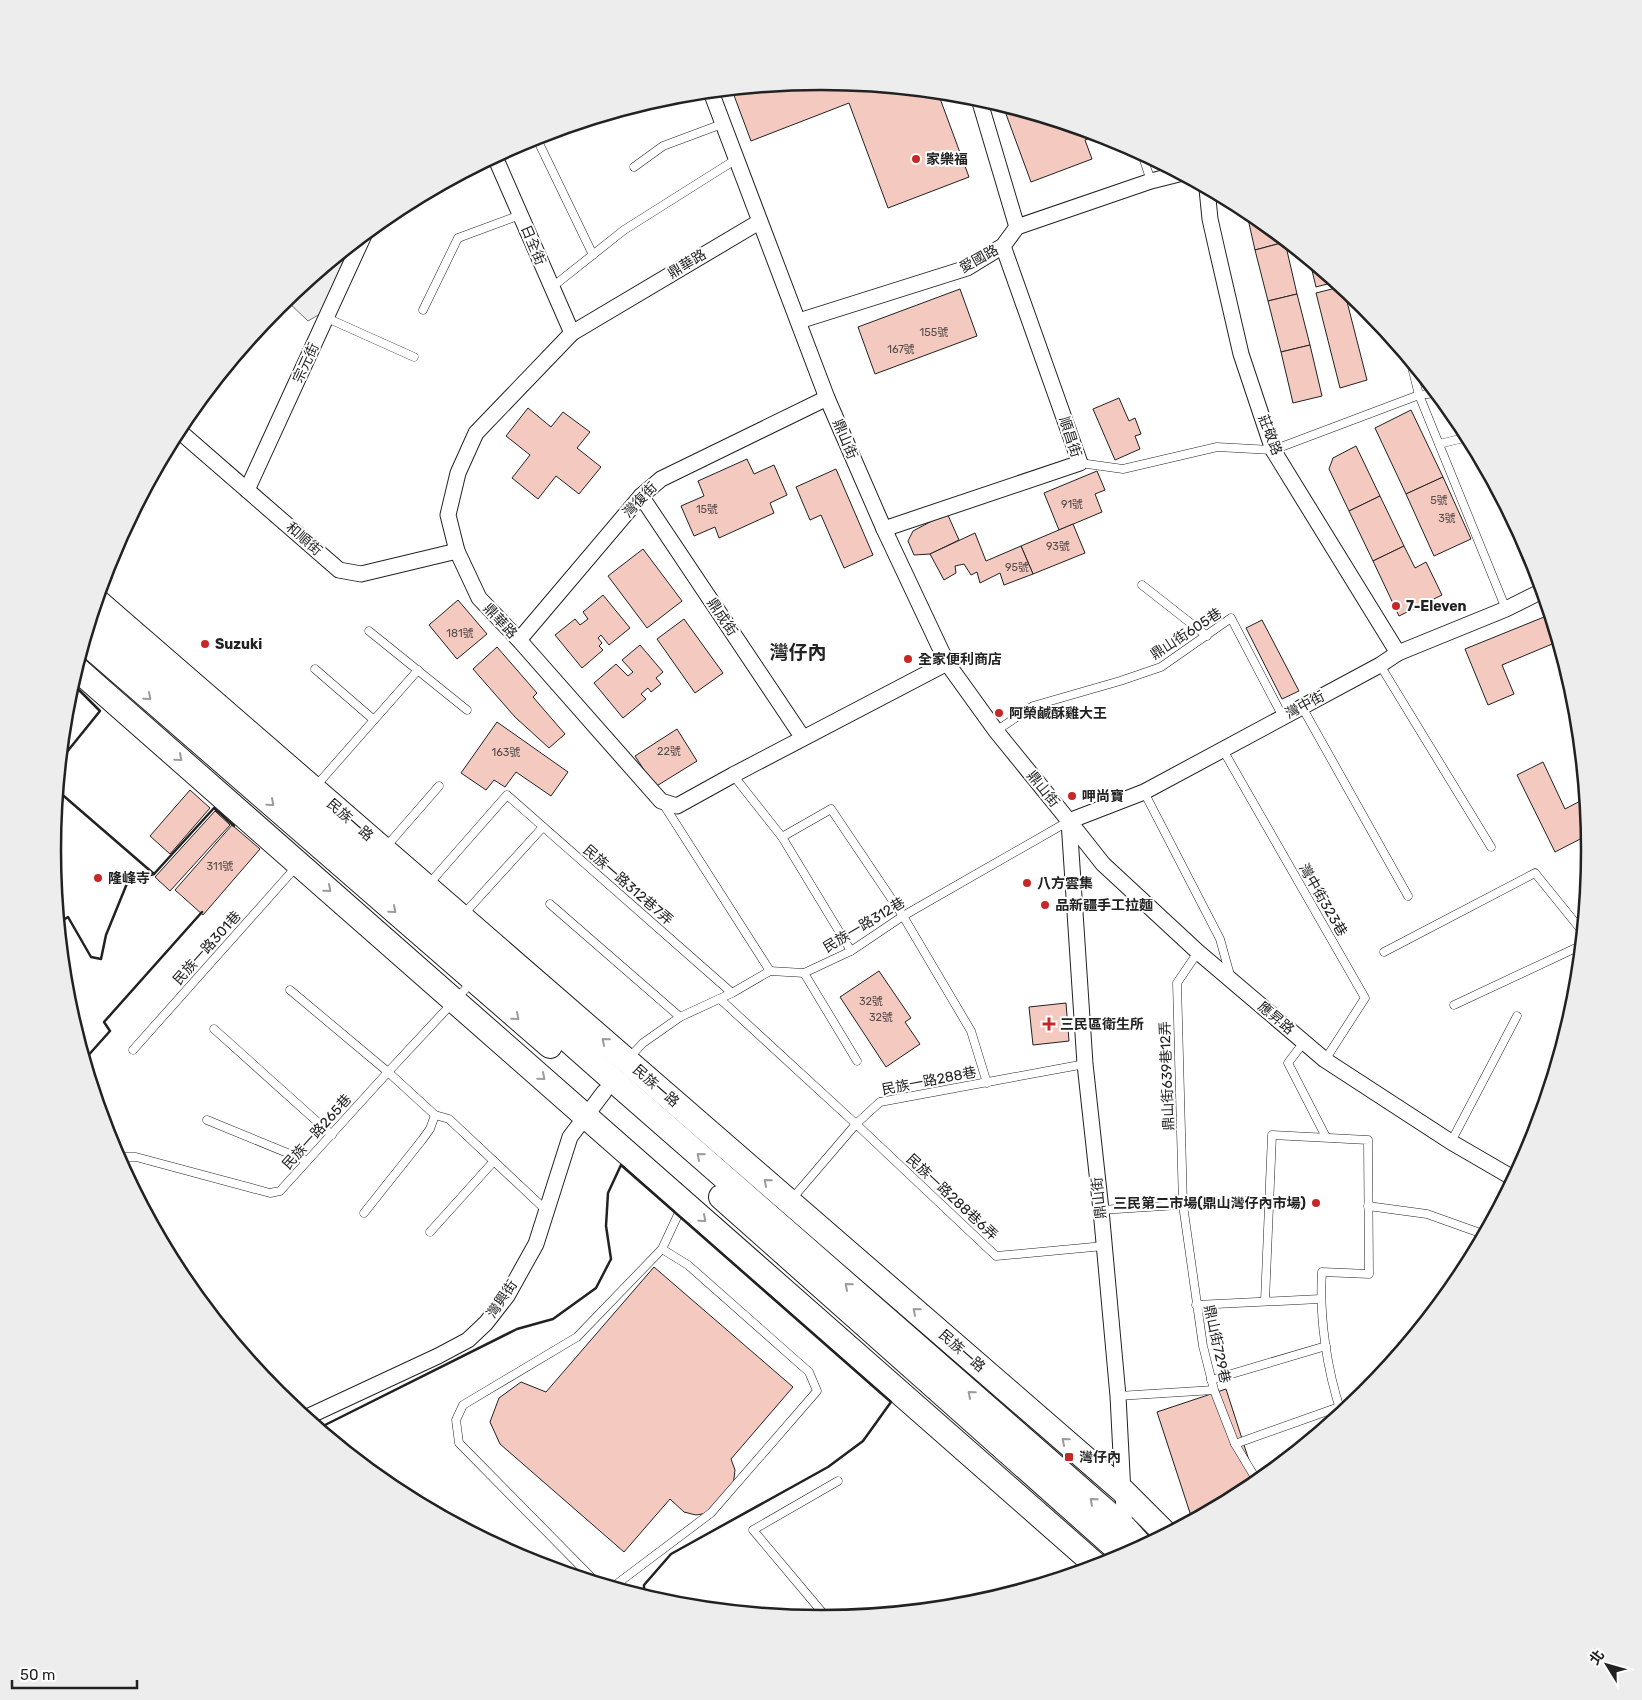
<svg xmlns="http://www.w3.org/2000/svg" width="1642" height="1700" viewBox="0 0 1642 1700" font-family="Rubik,'Noto Sans TC',sans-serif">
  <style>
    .green { fill: #eee; stroke: #6f6f6f }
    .building { fill: #f3c9c0; stroke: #222 }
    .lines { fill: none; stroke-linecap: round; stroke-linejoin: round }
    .lane-casing { stroke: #222; stroke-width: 9 }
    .street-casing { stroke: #222; stroke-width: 17 }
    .primary-casing { stroke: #222; stroke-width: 26 }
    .lane { stroke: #fff; stroke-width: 8 }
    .street { stroke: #fff; stroke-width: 15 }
    .primary { stroke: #fff; stroke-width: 24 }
    .wall { stroke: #222; stroke-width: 2.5 }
    .oneway { stroke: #9c9c9c }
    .poi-dot { fill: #c62828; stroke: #fff; stroke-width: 2 }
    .labels { text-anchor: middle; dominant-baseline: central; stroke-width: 4; stroke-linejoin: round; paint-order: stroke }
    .number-label { font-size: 11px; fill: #564c4a }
    .poi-label { font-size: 14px; font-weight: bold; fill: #222; stroke: #fff; text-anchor: start }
    .street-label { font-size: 14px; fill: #222; stroke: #fff }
    .district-label { font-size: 19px; font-weight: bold; fill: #222; stroke: #fff }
    .rim { fill: none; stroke: #222; stroke-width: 2.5 }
  </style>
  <rect width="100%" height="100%" fill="#fff"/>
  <polygon class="green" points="349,248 320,314 308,321 286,300"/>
  <g class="building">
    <polygon points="821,82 938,93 969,177 888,208 849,103 751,141 732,90"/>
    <polygon points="1003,106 1099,135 1085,140 1092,159 1031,182"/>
    <polygon points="1246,210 1285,241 1285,242 1255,250"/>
    <polygon points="1285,242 1297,294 1268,301 1255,250"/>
    <polygon points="1310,262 1335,282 1316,287"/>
    <polygon points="1340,287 1344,290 1367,380 1340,388 1316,293"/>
    <polygon points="960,289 977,336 875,374 858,327"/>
    <polygon points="1297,294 1310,345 1281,352 1268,301"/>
    <polygon points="1310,345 1322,396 1293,403 1281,352"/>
    <polygon points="1119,398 1129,421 1135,418 1141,434 1135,436 1140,449 1115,460 1093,409"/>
    <polygon points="528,408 551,427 563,412 590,432 577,448 601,467 579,494 556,476 538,499 512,478 530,455 506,436"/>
    <polygon points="1411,410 1443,477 1406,494 1375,428"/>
    <polygon points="1356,446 1380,496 1349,511 1329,469 1333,458"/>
    <polygon points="747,459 754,474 774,465 787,495 770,503 774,513 719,538 715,527 694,536 681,506 704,496 698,481"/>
    <polygon points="836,469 873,555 844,568 821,515 810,520 796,487"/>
    <polygon points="1097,471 1105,490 1095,494 1102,512 1059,530 1044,493"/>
    <polygon points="1443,477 1471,539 1434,556 1406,494"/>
    <polygon points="1380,496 1404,546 1373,561 1349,511"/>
    <polygon points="947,513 959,540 930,554 914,555 908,541 913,531"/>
    <polygon points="1073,524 1085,553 1033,574 1021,546"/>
    <polygon points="975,533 986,561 1021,546 1033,574 1004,585 1000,573 980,583 977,572 971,575 964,564 955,566 956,573 944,580 930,554"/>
    <polygon points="1404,546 1415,568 1426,562 1442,595 1399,616 1373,561"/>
    <polygon points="643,549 682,601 647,628 608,576"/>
    <polygon points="603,595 630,628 609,645 601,635 598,638 602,643 599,646 603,650 582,668 555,635 575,619 580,625 588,619 583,612"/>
    <polygon points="458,600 487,634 457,659 429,625"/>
    <polygon points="1549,615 1557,642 1502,665 1514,694 1488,705 1465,649"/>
    <polygon points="684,619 723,673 695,693 657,639"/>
    <polygon points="1262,620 1299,691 1282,699 1246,628"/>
    <polygon points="640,645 663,672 656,678 661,684 651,692 648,688 641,694 646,699 623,718 594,683 616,664 628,676 633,672 622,660"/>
    <polygon points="497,647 537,693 533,697 565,734 549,748 515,717 473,669"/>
    <polygon points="497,722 568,772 551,796 516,772 505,787 494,780 486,790 461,773"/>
    <polygon points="677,729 697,761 655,787 635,756"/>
    <polygon points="1543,762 1565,809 1584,799 1588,835 1555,852 1517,775"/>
    <polygon points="190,790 210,808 170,854 150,836"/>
    <polygon points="215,811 230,825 170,891 155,877"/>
    <polygon points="232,825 260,849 203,915 175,890"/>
    <polygon points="879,971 911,1018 905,1022 920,1044 886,1067 840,997"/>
    <polygon points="1066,1003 1069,1041 1033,1045 1029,1007"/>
    <polygon points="654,1267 793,1387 731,1459 735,1470 733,1486 709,1513 696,1515 684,1512 670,1499 624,1552 500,1444 490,1422 499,1398 521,1382 546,1392"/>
    <polygon points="1226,1389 1256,1482 1248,1489 1192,1519 1157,1412"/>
  </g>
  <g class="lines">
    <defs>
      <g id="lane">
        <polyline points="536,137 593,255"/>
        <polyline points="1142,154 1151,181"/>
        <polyline points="634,167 663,146 722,124"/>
        <polyline points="551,288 624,230 735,160"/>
        <polyline points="423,310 458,238 520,215"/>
        <polyline points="327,318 414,357"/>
        <polyline points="1411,363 1419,395 1506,609"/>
        <polyline points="1439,444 1468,437"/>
        <polyline points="1080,463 1123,469 1217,447 1273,450 1419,395 1436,393"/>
        <polyline points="1142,585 1207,636"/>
        <polyline points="369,631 467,710"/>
        <polyline points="1380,665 1491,847"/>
        <polyline points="315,669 374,720"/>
        <polyline points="1302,707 1408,896"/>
        <polyline points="996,731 1033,706 1120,681 1161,667 1231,618 1283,717"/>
        <polyline points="1223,750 1365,998 1325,1060"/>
        <polyline points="733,775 782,837 851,951"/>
        <polyline points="315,787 418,670"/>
        <polyline points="1144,792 1220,939 1230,975"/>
        <polyline points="662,802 770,971"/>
        <polyline points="782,837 831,809 903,916 971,1031 987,1083"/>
        <polyline points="385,848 439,786"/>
        <polyline points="428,885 507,795 732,993"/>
        <polyline points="550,904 680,1017"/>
        <polyline points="463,915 543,827"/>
        <polyline points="1198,952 1177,983 1183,1205 1203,1346 1214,1390 1235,1444 1256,1479 1266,1474"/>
        <polyline points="1384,952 1535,873 1582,931"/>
        <polyline points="804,973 857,1061"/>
        <polyline points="290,990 388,1072 435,1115 449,1119 547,1211"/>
        <polyline points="720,999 856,1124 996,1256 1104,1246"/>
        <polyline points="1454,1005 1580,946"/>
        <polyline points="214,1029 332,1135"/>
        <polyline points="1304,1042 1288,1063 1326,1137"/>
        <polyline points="133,1050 296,867"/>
        <polyline points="628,1059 643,1043 680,1017 732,993 770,971 804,973 851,951 903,916 1069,821"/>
        <polyline points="207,1120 307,1161"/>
        <polyline points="1451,1142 1517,1016"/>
        <polyline points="118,1157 136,1157 270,1193 280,1191 388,1072 471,983"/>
        <polyline points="791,1200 856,1124 880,1102 1085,1064"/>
        <polyline points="1368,1206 1427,1214 1483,1234"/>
        <polyline points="1101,1210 1256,1200"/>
        <polyline points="364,1213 422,1140 430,1129 435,1115"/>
        <polyline points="430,1232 494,1161"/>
        <path d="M1265 1301 1272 1135 1368 1140 1369 1274 1322 1272C1319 1317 1327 1370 1341 1412"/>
        <polyline points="1196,1305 1320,1299"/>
        <polyline points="1211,1380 1326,1346"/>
        <polyline points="1118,1396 1214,1390"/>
        <polyline points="1235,1444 1339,1407"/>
        <polyline points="595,1581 459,1443 456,1420 463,1405 577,1337 662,1249 683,1204"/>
        <polyline points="614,1586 711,1513 817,1391 809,1372 688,1265 662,1249"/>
        <polyline points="827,1618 753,1530 838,1481"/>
      </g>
      <g id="street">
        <polyline points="711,92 827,398 884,529 947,663 996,731 1069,821 1085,1064 1101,1210 1118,1396 1125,1532"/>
        <polyline points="979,99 1017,227"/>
        <polyline points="495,157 572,333"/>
        <polyline points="1207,189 1210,219 1217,250 1241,354 1273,450 1398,653"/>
        <polyline points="759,222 572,333 476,433 458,473 448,515 457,551 479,598 519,640 661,801 677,806 733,775 947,663"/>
        <polyline points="799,321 967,268 1003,246 1017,227 1151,181 1179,174"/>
        <polyline points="178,430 339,570 361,574 457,551"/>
        <polyline points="247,490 364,235"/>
        <polyline points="641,496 803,738"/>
        <polyline points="884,529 1080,463 1003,246"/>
        <polyline points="519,640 641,496 661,479 827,398"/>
        <polyline points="1513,1178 1451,1142 1325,1060 1198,952 1103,864 1069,821 1144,792 1380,665 1398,653 1506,609 1542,591"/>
        <polyline points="307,1417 438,1356 468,1340 486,1323 507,1296 536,1244 570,1137 604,1092"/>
      </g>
      <g id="primary">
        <polyline points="97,601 1123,1491 1165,1533"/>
        <polyline points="92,619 612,1079 1125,1528 1141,1546"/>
        <polyline points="85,642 550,1046"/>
        <polyline points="77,669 1097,1566"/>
        <polyline points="721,1197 1124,1555"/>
      </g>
    </defs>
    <use href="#lane" class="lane-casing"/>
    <use href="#street" class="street-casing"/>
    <use href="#primary" class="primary-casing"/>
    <use href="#lane" class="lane"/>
    <use href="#street" class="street"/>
    <use href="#primary" class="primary"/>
    <g class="wall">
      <polyline points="62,758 100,711 72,683"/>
      <polyline points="58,791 154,874"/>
      <polyline points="60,922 68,917 91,957 101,959 106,935 128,881 154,874 214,808 234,826"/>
      <polyline points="85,1059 110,1031 104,1022 202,912"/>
      <polyline points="319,1428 517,1329 553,1319 596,1288 611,1259 606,1226 608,1193 621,1165 891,1402 863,1441 828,1467 671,1554 644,1585 644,1596"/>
    </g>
  </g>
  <defs><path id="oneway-chevron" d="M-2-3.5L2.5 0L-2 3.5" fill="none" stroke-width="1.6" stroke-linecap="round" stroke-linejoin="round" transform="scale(1.25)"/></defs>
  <g class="oneway">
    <use href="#oneway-chevron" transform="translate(148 697) rotate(41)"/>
    <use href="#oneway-chevron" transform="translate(179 758) rotate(41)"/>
    <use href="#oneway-chevron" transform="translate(271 803) rotate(41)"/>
    <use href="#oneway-chevron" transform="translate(328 889) rotate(41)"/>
    <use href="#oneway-chevron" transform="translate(393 910) rotate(41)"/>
    <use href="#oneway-chevron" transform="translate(516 1017) rotate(41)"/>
    <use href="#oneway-chevron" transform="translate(605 1041) rotate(-139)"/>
    <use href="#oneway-chevron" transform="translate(542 1077) rotate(41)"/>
    <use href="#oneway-chevron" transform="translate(700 1156) rotate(-139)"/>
    <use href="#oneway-chevron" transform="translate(767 1182) rotate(-139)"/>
    <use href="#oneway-chevron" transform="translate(703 1219) rotate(41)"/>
    <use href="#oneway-chevron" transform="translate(848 1286) rotate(-139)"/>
    <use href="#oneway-chevron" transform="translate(916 1311) rotate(-139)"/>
    <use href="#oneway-chevron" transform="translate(971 1394) rotate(-139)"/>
    <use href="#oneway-chevron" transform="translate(1065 1441) rotate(-139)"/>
    <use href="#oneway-chevron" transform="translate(1093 1501) rotate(-139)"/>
  </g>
  <g class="poi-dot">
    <circle cx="916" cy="159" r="5"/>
    <circle cx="1396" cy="606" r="5"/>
    <circle cx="205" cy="644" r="5"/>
    <circle cx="908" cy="659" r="5"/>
    <circle cx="999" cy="713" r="5"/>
    <circle cx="1072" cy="796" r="5"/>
    <circle cx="98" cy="878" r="5"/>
    <circle cx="1027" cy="883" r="5"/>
    <circle cx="1045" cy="905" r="5"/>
    <path d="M1046.5 1016.5h5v5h5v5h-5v5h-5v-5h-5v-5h5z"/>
    <circle cx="1316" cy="1203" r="5"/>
    <rect x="1064" y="1452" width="10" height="10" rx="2.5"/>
  </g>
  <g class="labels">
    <g class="number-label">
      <text x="934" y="332">155號</text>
      <text x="901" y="349">167號</text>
      <text x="1439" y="500">5號</text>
      <text x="1072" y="504">91號</text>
      <text x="707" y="509">15號</text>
      <text x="1447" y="518">3號</text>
      <text x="1058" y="546">93號</text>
      <text x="1017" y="567">95號</text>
      <text x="460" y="633">181號</text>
      <text x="669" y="751">22號</text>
      <text x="506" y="752">163號</text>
      <text x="220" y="866">311號</text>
      <text x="871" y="1001">32號</text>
      <text x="881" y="1017">32號</text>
    </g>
    <g class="poi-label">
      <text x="926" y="159">家樂福</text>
      <text x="1406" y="606">7-Eleven</text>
      <text x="215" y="644">Suzuki</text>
      <text x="918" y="659">全家便利商店</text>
      <text x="1009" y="713">阿榮鹹酥雞大王</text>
      <text x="1082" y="796">呷尚寶</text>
      <text x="108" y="878">隆峰寺</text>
      <text x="1037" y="883">八方雲集</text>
      <text x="1055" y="905">品新疆手工拉麵</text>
      <text x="1060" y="1024">三民區衛生所</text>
      <text x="1306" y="1203" text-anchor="end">三民第二市場(鼎山灣仔內市場)</text>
      <text x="1079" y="1457">灣仔內</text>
    </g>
    <g class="street-label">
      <text transform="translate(533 245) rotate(67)">日全街</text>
      <text transform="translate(979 259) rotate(-29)">愛國路</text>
      <text transform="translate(687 264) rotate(-31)">鼎華路</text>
      <text transform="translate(306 363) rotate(-65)">宗元街</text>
      <text transform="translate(1270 435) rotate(69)">莊敬路</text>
      <text transform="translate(1070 437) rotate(72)">順昌街</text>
      <text transform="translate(845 439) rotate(67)">鼎山街</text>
      <text transform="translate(640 500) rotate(-46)">灣復街</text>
      <text transform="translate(304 539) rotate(41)">和順街</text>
      <text transform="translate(722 617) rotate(56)">鼎成街</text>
      <text transform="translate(500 621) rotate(47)">鼎華路</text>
      <text transform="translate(1186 634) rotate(-33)">鼎山街605巷</text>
      <text transform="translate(1305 705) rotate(-28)">灣中街</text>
      <text transform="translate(1043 789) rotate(51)">鼎山街</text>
      <text transform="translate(350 820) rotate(41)">民族一路</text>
      <text transform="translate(628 885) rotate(41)">民族一路312巷7弄</text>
      <text transform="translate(1323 900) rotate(60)">灣中街323巷</text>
      <text transform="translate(864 925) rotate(-31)">民族一路312巷</text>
      <text transform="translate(207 948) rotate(-48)">民族一路301巷</text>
      <text transform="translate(1276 1018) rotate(40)">應昇路</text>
      <text transform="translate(1167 1076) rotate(-92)">鼎山街639巷12弄</text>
      <text transform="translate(929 1081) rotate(-11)">民族一路288巷</text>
      <text transform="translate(656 1086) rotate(41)">民族一路</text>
      <text transform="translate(317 1132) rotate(-48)">民族一路265巷</text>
      <text transform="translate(952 1197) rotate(43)">民族一路288巷6弄</text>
      <text transform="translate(1099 1198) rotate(-96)">鼎山街</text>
      <text transform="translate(502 1299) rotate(-56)">灣興街</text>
      <text transform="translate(1217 1344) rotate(78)">鼎山街729巷</text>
      <text transform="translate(962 1351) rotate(41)">民族一路</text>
    </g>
    <g class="district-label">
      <text x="798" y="652">灣仔內</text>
    </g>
  </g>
  <path d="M0 0H1642V1700H0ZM61 850a760 760 0 1 1 1520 0a760 760 0 1 1-1520 0Z" fill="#ededed" fill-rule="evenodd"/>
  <path class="rim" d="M61 850a760 760 0 1 1 1520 0a760 760 0 1 1-1520 0Z"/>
  <g transform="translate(1607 1665) rotate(307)" stroke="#ffffff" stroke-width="4" paint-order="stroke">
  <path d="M0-4L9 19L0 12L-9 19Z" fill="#222222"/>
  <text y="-8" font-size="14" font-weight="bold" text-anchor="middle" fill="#222222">北</text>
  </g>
  <path d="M12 1680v8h125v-8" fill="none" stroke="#222222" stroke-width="2.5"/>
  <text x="20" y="1680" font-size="15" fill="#222222" stroke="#ffffff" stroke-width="4" paint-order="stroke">50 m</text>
</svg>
